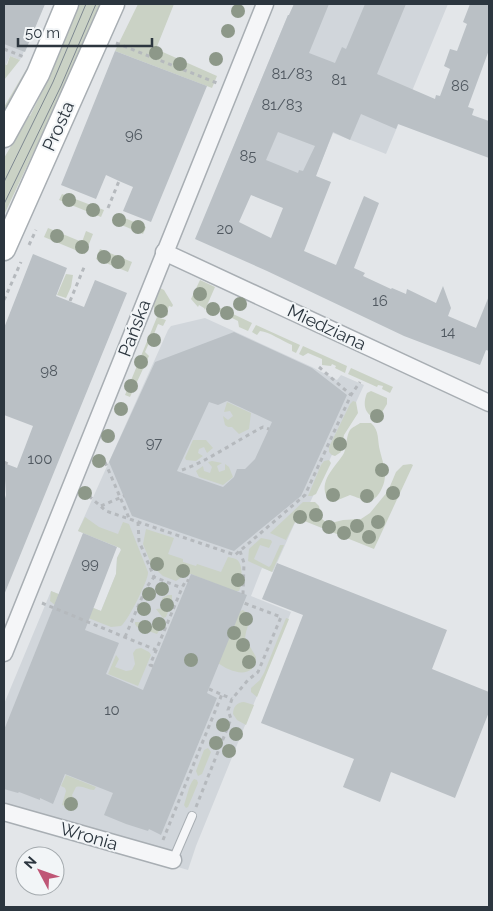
<svg xmlns="http://www.w3.org/2000/svg" width="493" height="911" viewBox="0 0 493 911" font-family="Raleway,sans-serif">
  <style>
    .built { fill: #d1d6db }
    .green { fill: #cad2c5 }
    .building { fill: #bac0c5; fill-rule: evenodd }
    .lines { fill: none; stroke-linecap: round; stroke-linejoin: round }
    .service-casing { stroke: #a8aeb3; stroke-width: 10 }
    .minor-casing { stroke: #a8aeb3; stroke-width: 19 }
    .secondary-casing { stroke: #a8aeb3; stroke-width: 25 }
    .path { stroke: #b5b9bd; stroke-width: 3; stroke-dasharray: 4 4; stroke-linecap: butt }
    .service { stroke: #f5f6f8; stroke-width: 8 }
    .minor { stroke: #f5f6f8; stroke-width: 16 }
    .secondary { stroke: #fff; stroke-width: 22 }
    .tram { stroke: #7e8891; stroke-width: 1 }
    .tree { fill: #8d9889 }
    .labels { text-anchor: middle; dominant-baseline: central; stroke-width: 4; stroke-linejoin: round; paint-order: stroke }
    .number-label { font-size: 15px; fill: #505860 }
    .street-label { font-size: 18px; fill: #2c363f; stroke: #f2f5f7 }
  </style>
  <rect width="100%" height="100%" fill="#e3e6e9"/>
  <g class="built">
    <polygon points="4,4 45,4 20,60 10,56 6,65 4,64"/>
    <polygon points="294,4 448,4 386,154 333,133 300,214 219,182 288,15 289,15"/>
    <polygon points="205,318 312,367 337,380 341,375 364,385 302,520 297,518 273,572 262,568 251,596 291,612 196,846 188,870 4,817 4,704 51,591 101,611 116,574 117,558 121,550 120,548 78,531 168,330 171,326"/>
  </g>
  <g class="green">
    <polygon points="77,4 100,4 67,81 4,215 4,158 29,116 30,116 48,80"/>
    <polygon points="138,4 174,4 156,49 217,76 212,88 115,51"/>
    <polygon points="10,56 20,60 4,80 4,64 7,65"/>
    <polygon points="30,63 4,112 4,107"/>
    <polygon points="62,194 104,210 101,217 59,200"/>
    <polygon points="115,214 146,227 143,234 112,221"/>
    <polygon points="48,228 82,242 86,231 93,234 85,254 44,237"/>
    <polygon points="100,249 132,262 128,272 96,259"/>
    <polygon points="66,274 73,275 71,287 66,298 57,295"/>
    <polygon points="200,280 215,287 205,310 204,308 199,305 198,307 191,299"/>
    <polygon points="158,287 164,290 173,305 172,307 169,306 166,313 168,314 167,316 155,311 152,301"/>
    <polygon points="212,304 252,323 248,331 239,327 238,321 218,311 212,314 208,312"/>
    <polygon points="157,317 166,320 163,326 158,324 154,334 158,338 155,344 149,343 145,352 149,356 130,397 125,395"/>
    <path d="M256 325 300 345 296 353 292 351V345C282 341 270 332 260 331L257 335 252 332Z"/>
    <polygon points="303,346 347,366 345,373 335,368 336,366 332,364 331,366 322,365 322,359 308,353 303,356 299,354"/>
    <polygon points="351,368 393,387 390,393 382,389 383,386 378,385 377,387 348,374"/>
    <path d="M371 391 387 398V404L378 419C365 416 362 405 367 393Z"/>
    <polygon points="353,401 356,402 358,413 344,435 341,452 335,456 332,455 329,452 329,447 350,404"/>
    <polygon points="227,402 251,413 249,429 239,434 232,427 228,427 225,425 223,416 228,420 233,416 230,411 224,412"/>
    <path d="M360 423H371C380 431 377 440 380 451 384 467 389 477 380 492 378 495 376 498 372 500 365 502 357 497 350 495L338 500 328 499C317 481 336 467 344 453 347 446 346 436 350 430 352 427 358 425 360 423Z"/>
    <polygon points="193,440 206,440 213,448 207,453 204,447 199,449 198,453 203,456 196,461 186,460 185,458"/>
    <polygon points="329,460 331,463 316,494 312,496 308,496 321,465 324,461"/>
    <polygon points="212,461 222,463 217,466 219,472 225,470 225,464 229,467 233,477 223,485 199,477 196,471 203,466 204,471 210,473 212,467 208,462"/>
    <polygon points="411,464 413,465 374,549 297,518 286,540 270,533 303,502 315,502 319,506 322,519 327,523 331,523 343,520 361,519 370,513 388,491 396,472 403,465"/>
    <path d="M85 517 99 527 118 534 123 522 129 524 148 572C149 579 128 621 121 626L111 627 55 605 50 601 51 591 101 611 116 574 117 558 121 550 120 548 78 531Z"/>
    <path d="M146 529 174 538 168 554 183 559V562L196 566 197 564 221 572 228 557C232 558 237 558 239 562 243 568 242 585 239 591H234L191 574H186L176 581 163 576 152 566 143 544Z"/>
    <polygon points="261,538 271,540 272,542 269,548 260,545 254,559 269,567 271,565 280,545 284,545 272,572 248,561 249,549"/>
    <polygon points="168,595 172,595 172,602 166,617 163,618 156,609 165,608 165,605 162,598"/>
    <path d="M243 610 251 616 246 632 245 638 256 657C255 680 231 673 218 663L240 611Z"/>
    <polygon points="286,618 289,619 257,697 251,692 251,688 260,680 264,673"/>
    <polygon points="160,620 164,623 157,634 137,627 135,624 135,622 142,622 152,626 157,621"/>
    <polygon points="141,648 149,652 151,655 138,686 108,674 116,655 119,659 115,667 126,671 132,670 135,664 133,653 136,649"/>
    <path d="M244 702 254 705 246 725 237 720 233 714C233 707 237 702 244 702Z"/>
    <polygon points="208,748 211,752 202,774 198,776 196,771 204,750"/>
    <path d="M66 775 96 787 94 790C88 790 82 785 76 787L72 795 75 803 72 808 62 805 66 791 65 788 61 786Z"/>
    <path d="M194 779 197 780 198 783 188 807 186 808 184 805C187 797 189 784 194 779Z"/>
  </g>
  <g class="building">
    <polygon points="4,4 45,4 25,52 4,44"/>
    <path d="M294 4H329L309 53 335 63 342 47 346 49 365 4H406L377 74 435 99 436 95 440 96 450 69 444 66 450 49 457 51 467 24 463 22 470 4H489V50L468 107 474 109 472 115 489 121V158L398 124 396 129 361 114 350 140 333 132 316 176 331 182 304 251 336 265 364 196 379 203 354 268 365 273 363 276 391 289 392 288 406 294 407 289 436 303 443 286 451 308 448 316 476 328 489 296V351L486 350 480 365 404 336 267 271 195 239 288 15H289ZM278 132 315 146 303 171 299 170 298 173 266 160ZM251 195 283 208 271 238 239 222Z"/>
    <polygon points="115,51 207,86 151,222 123,211 133,187 119,181 106,175 96,199 61,185"/>
    <polygon points="33,254 67,268 56,296 84,307 95,280 127,293 4,595 4,502 6,495 4,463 17,468 33,426 4,415 4,328"/>
    <path d="M234 332 312 368 347 395 301 496 234 551 132 516 109 462 155 362ZM227 401 272 422 255 459 245 469H237L234 477 223 487 177 471 209 402 218 405Z"/>
    <polygon points="83,533 117,547 85,630 119,643 106,674 143,690 191,574 247,595 207,693 217,698 161,835 149,829 148,831 126,824 104,815 113,793 65,774 53,804 40,798 40,800 19,792 18,793 4,789 4,730"/>
    <polygon points="277,563 447,630 432,669 489,692 489,712 455,798 391,772 380,802 343,787 354,759 261,723 303,615 262,599"/>
  </g>
  <g class="lines">
    <defs>
      <polyline id="service" points="173,860 192,816"/>
      <g id="minor">
        <polyline points="164,252 489,403"/>
        <polyline points="4,653 265,4"/>
        <polyline points="4,812 173,860"/>
      </g>
      <g id="secondary">
        <polyline points="4,136 38,74 67,4"/>
        <polyline points="4,249 113,4"/>
      </g>
    </defs>
    <use href="#service" class="service-casing"/>
    <use href="#minor" class="minor-casing"/>
    <use href="#secondary" class="secondary-casing"/>
    <g class="path">
      <polyline points="116,43 217,83"/>
      <polyline points="4,49 24,57"/>
      <polyline points="108,208 119,181"/>
      <polyline points="29,245 36,230"/>
      <polyline points="4,300 21,262"/>
      <polyline points="70,301 85,265"/>
      <polyline points="319,367 351,395"/>
      <polyline points="4,462 8,464"/>
      <polyline points="105,462 129,518"/>
      <path d="M182 470C210 460 237 440 263 427L269 429"/>
      <polyline points="89,496 106,511 235,555 305,495 351,395 360,382"/>
      <polyline points="101,506 124,496"/>
      <polyline points="138,522 139,541 154,577 182,588"/>
      <polyline points="240,551 244,563 243,594"/>
      <polyline points="42,603 156,650"/>
      <polyline points="125,637 146,588 154,577"/>
      <polyline points="153,666 150,665 182,588 186,580 189,581"/>
      <polyline points="209,689 232,699"/>
      <polyline points="196,807 231,719 228,710 232,699 248,680 258,672 281,617 244,603"/>
      <polyline points="163,840 222,694"/>
    </g>
    <use href="#service" class="service"/>
    <use href="#minor" class="minor"/>
    <use href="#secondary" class="secondary"/>
    <g class="tram">
      <polyline points="4,182 53,82 86,4"/>
      <polyline points="4,204 61,86 96,4"/>
    </g>
  </g>
  <g class="tree">
    <circle cx="238" cy="11" r="7"/>
    <circle cx="228" cy="31" r="7"/>
    <circle cx="156" cy="53" r="7"/>
    <circle cx="216" cy="59" r="7"/>
    <circle cx="180" cy="64" r="7"/>
    <circle cx="69" cy="200" r="7"/>
    <circle cx="93" cy="210" r="7"/>
    <circle cx="119" cy="220" r="7"/>
    <circle cx="138" cy="227" r="7"/>
    <circle cx="57" cy="236" r="7"/>
    <circle cx="82" cy="247" r="7"/>
    <circle cx="104" cy="257" r="7"/>
    <circle cx="118" cy="262" r="7"/>
    <circle cx="200" cy="294" r="7"/>
    <circle cx="240" cy="304" r="7"/>
    <circle cx="213" cy="309" r="7"/>
    <circle cx="161" cy="311" r="7"/>
    <circle cx="227" cy="313" r="7"/>
    <circle cx="154" cy="340" r="7"/>
    <circle cx="141" cy="362" r="7"/>
    <circle cx="131" cy="386" r="7"/>
    <circle cx="121" cy="409" r="7"/>
    <circle cx="377" cy="416" r="7"/>
    <circle cx="108" cy="436" r="7"/>
    <circle cx="340" cy="444" r="7"/>
    <circle cx="99" cy="461" r="7"/>
    <circle cx="382" cy="470" r="7"/>
    <circle cx="85" cy="493" r="7"/>
    <circle cx="393" cy="493" r="7"/>
    <circle cx="333" cy="495" r="7"/>
    <circle cx="367" cy="496" r="7"/>
    <circle cx="316" cy="515" r="7"/>
    <circle cx="300" cy="517" r="7"/>
    <circle cx="378" cy="522" r="7"/>
    <circle cx="357" cy="526" r="7"/>
    <circle cx="329" cy="527" r="7"/>
    <circle cx="344" cy="533" r="7"/>
    <circle cx="369" cy="537" r="7"/>
    <circle cx="157" cy="564" r="7"/>
    <circle cx="183" cy="571" r="7"/>
    <circle cx="238" cy="580" r="7"/>
    <circle cx="162" cy="589" r="7"/>
    <circle cx="149" cy="594" r="7"/>
    <circle cx="167" cy="605" r="7"/>
    <circle cx="144" cy="609" r="7"/>
    <circle cx="246" cy="619" r="7"/>
    <circle cx="159" cy="624" r="7"/>
    <circle cx="145" cy="627" r="7"/>
    <circle cx="234" cy="633" r="7"/>
    <circle cx="243" cy="645" r="7"/>
    <circle cx="191" cy="660" r="7"/>
    <circle cx="249" cy="662" r="7"/>
    <circle cx="223" cy="725" r="7"/>
    <circle cx="236" cy="734" r="7"/>
    <circle cx="216" cy="743" r="7"/>
    <circle cx="229" cy="751" r="7"/>
    <circle cx="71" cy="804" r="7"/>
  </g>
  <g class="labels">
    <g class="number-label">
      <text x="292" y="74">81/83</text>
      <text x="339" y="80">81</text>
      <text x="460" y="86">86</text>
      <text x="282" y="105">81/83</text>
      <text x="134" y="135">96</text>
      <text x="248" y="156">85</text>
      <text x="225" y="229">20</text>
      <text x="380" y="301">16</text>
      <text x="448" y="332">14</text>
      <text x="49" y="371">98</text>
      <text x="154" y="443">97</text>
      <text x="40" y="459">100</text>
      <text x="90" y="564">99</text>
      <text x="112" y="710">10</text>
    </g>
    <g class="street-label">
      <text transform="translate(58 126) rotate(-66)">Prosta</text>
      <text transform="translate(327 327) rotate(25)">Miedziana</text>
      <text transform="translate(134 328) rotate(-69)">Pańska</text>
      <text transform="translate(89 836) rotate(16)">Wronia</text>
    </g>
  </g>
  <rect width="493" height="911" fill="none" stroke="#2c363f" stroke-width="10"/>
  <g transform="translate(40 871) rotate(311)"><circle r="24" fill="#f2f5f7" stroke="#a3a9ad"/>
  <path d="M0-4L9 19L0 12L-9 19Z" fill="#bf5676"/>
  <text y="-8" font-size="14" font-weight="bold" text-anchor="middle" fill="#2c363f">N</text>
  </g>
  <path d="M18 38v8h134v-8" fill="none" stroke="#2c363f" stroke-width="2.5"/>
  <text x="25" y="38" font-size="15" fill="#2c363f" stroke="#f2f5f7" stroke-width="4" paint-order="stroke">50 m</text>
</svg>
